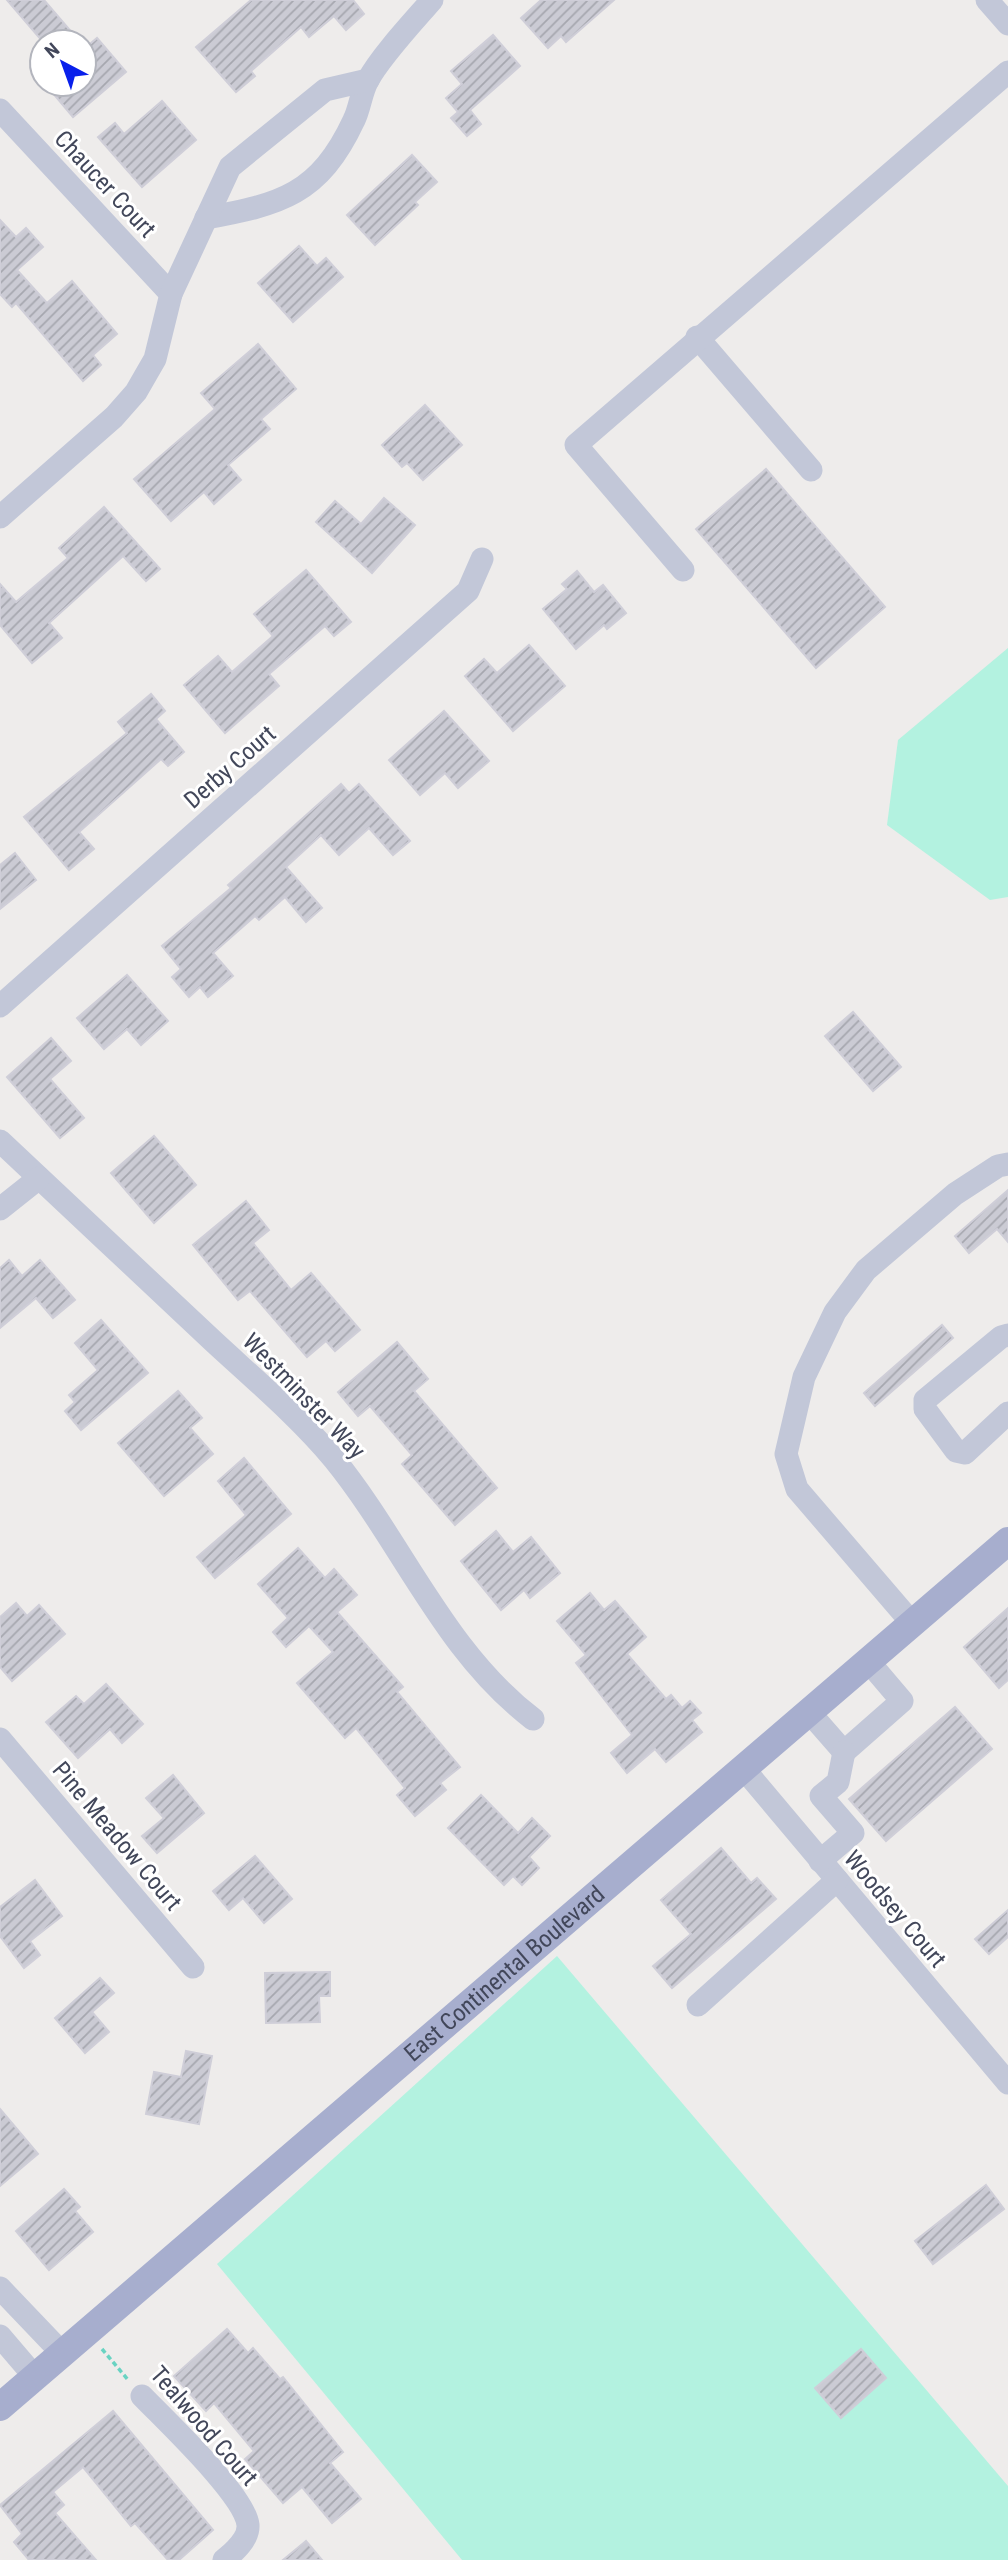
<svg xmlns="http://www.w3.org/2000/svg" width="1008" height="2560" viewBox="0 0 1008 2560" font-family="'Roboto Condensed',sans-serif">
  <style>
    .grass { fill: #b3f2e0 }
    .building { fill: url(#building-hatch); stroke: #cfced8; stroke-width: 2 }
    .lines { fill: none; stroke-linecap: round; stroke-linejoin: round }
    .path { stroke: #69d3c2; stroke-width: 3.5; stroke-dasharray: 5 3.5; stroke-linecap: butt }
    .minor { stroke: #c2c7d8; stroke-width: 23 }
    .major { stroke: #a7aece; stroke-width: 28 }
    .labels { text-anchor: middle; dominant-baseline: central; stroke-width: 6; stroke-linejoin: round; paint-order: stroke }
    .street-label { font-size: 24px; fill: #42475a; stroke: #fff }
  </style>
  <defs>
    <pattern id="building-hatch" width="6" height="6" patternUnits="userSpaceOnUse" patternTransform="scale(1.75)"><rect width="6" height="6" fill="#cbcbd4"/><path d="M-1 1l2-2M0 6l6-6M5 7l2-2" fill="none" stroke="#a6a7af"/></pattern>
  </defs>
  <rect width="100%" height="100%" fill="#eeeceb"/>
  <g class="grass">
    <polygon points="1008,648 1008,897 990,900 887,825 898,740"/>
    <polygon points="557,1956 1008,2486 1008,2560 462,2560 217,2264"/>
  </g>
  <g class="building">
    <polygon points="7,0 44,0 80,42 43,42"/>
    <polygon points="251,0 353,0 364,14 346,30 334,16 309,37 301,27 251,71 255,76 236,92 196,47"/>
    <polygon points="541,0 614,0 566,42 561,36 548,48 521,18"/>
    <polygon points="493,35 520,66 470,110 481,124 467,136 451,118 458,112 446,98 462,84 451,71"/>
    <polygon points="97,38 126,72 73,117 52,92 61,84 84,84 84,49"/>
    <polygon points="162,101 196,140 142,187 98,137 115,123 124,134"/>
    <polygon points="412,155 437,182 415,202 418,205 375,245 347,215"/>
    <polygon points="0,220 16,237 26,228 43,247 17,270 47,303 72,281 117,334 93,355 101,365 83,381 16,303 12,307 0,294"/>
    <polygon points="299,246 317,266 326,258 343,277 293,322 258,283"/>
    <polygon points="258,344 296,389 261,419 270,429 228,465 241,480 214,504 204,492 171,521 134,479 215,409 201,393"/>
    <polygon points="425,405 462,445 423,480 407,463 402,467 382,445"/>
    <polygon points="766,469 885,607 816,668 696,529"/>
    <polygon points="384,498 415,525 372,573 316,522 335,501 361,524"/>
    <polygon points="104,507 160,569 146,581 123,556 49,623 62,638 32,663 0,625 0,584 16,602 68,558 59,548"/>
    <polygon points="306,570 351,622 334,636 325,626 269,674 279,686 225,733 184,685 218,656 232,672 273,636 254,614"/>
    <polygon points="577,571 594,592 603,585 626,613 607,629 604,625 576,649 543,609 567,589 562,584"/>
    <polygon points="529,645 565,686 513,731 465,676 484,659 497,673"/>
    <polygon points="151,694 165,711 156,719 184,752 168,766 161,759 79,832 94,849 69,870 24,817 127,733 118,722"/>
    <polygon points="444,711 489,761 458,788 445,773 420,795 389,760"/>
    <polygon points="341,784 349,793 359,784 410,841 393,855 369,828 339,855 321,835 286,867 322,908 306,922 285,897 259,920 255,916 213,953 233,976 208,997 200,987 189,997 172,977 181,969 162,946 231,888 228,885"/>
    <polygon points="15,853 36,880 0,909 0,865"/>
    <polygon points="127,975 168,1021 141,1045 127,1029 104,1049 77,1018"/>
    <polygon points="853,1012 901,1067 873,1091 825,1036"/>
    <polygon points="51,1038 71,1061 50,1079 84,1118 60,1138 7,1077"/>
    <polygon points="154,1136 196,1185 154,1223 111,1173"/>
    <polygon points="1008,1190 1008,1242 997,1229 969,1253 955,1236"/>
    <polygon points="246,1201 269,1230 253,1243 291,1290 311,1273 360,1330 335,1351 326,1341 307,1357 250,1291 238,1300 193,1245"/>
    <polygon points="9,1260 22,1276 40,1260 75,1300 53,1318 36,1298 0,1328 0,1268"/>
    <polygon points="101,1320 148,1373 81,1430 65,1411 75,1402 69,1395 98,1370 75,1343"/>
    <polygon points="942,1325 953,1338 875,1406 864,1393"/>
    <polygon points="397,1342 428,1379 414,1391 497,1488 455,1525 402,1464 412,1455 370,1406 358,1416 338,1392"/>
    <polygon points="178,1391 202,1418 190,1428 213,1454 164,1496 118,1443"/>
    <polygon points="244,1458 291,1514 215,1578 197,1557 246,1515 218,1481"/>
    <polygon points="496,1531 513,1552 531,1537 560,1573 530,1598 524,1590 501,1610 461,1561"/>
    <polygon points="298,1548 325,1578 334,1569 357,1595 337,1612 403,1687 397,1692 460,1767 440,1783 446,1790 415,1816 397,1795 405,1788 356,1728 345,1738 297,1683 333,1652 309,1626 286,1647 273,1632 288,1618 258,1584"/>
    <polygon points="590,1593 604,1610 615,1601 646,1637 627,1654 666,1699 671,1695 682,1708 690,1701 701,1713 692,1720 702,1732 666,1762 655,1749 627,1773 611,1753 632,1735 576,1663 586,1655 557,1621"/>
    <polygon points="16,1603 27,1616 39,1605 65,1634 12,1681 0,1667 0,1617"/>
    <polygon points="1008,1608 1008,1680 999,1688 964,1647"/>
    <polygon points="106,1684 143,1724 122,1743 110,1729 78,1758 46,1722 76,1696 84,1704"/>
    <polygon points="955,1707 992,1749 886,1841 849,1799"/>
    <polygon points="173,1775 204,1813 157,1853 142,1836 164,1818 146,1798"/>
    <polygon points="481,1795 518,1833 532,1818 550,1836 529,1857 539,1868 522,1885 513,1876 504,1885 448,1828"/>
    <polygon points="721,1848 751,1883 757,1878 776,1899 672,1988 653,1966 691,1934 661,1900"/>
    <polygon points="255,1856 292,1899 264,1923 243,1898 229,1910 213,1891"/>
    <polygon points="35,1880 62,1916 30,1941 40,1955 24,1968 0,1936 0,1907"/>
    <polygon points="1008,1910 1008,1937 989,1954 975,1939"/>
    <polygon points="330,1972 330,1996 319,1996 320,2022 266,2023 265,1973"/>
    <polygon points="100,1978 114,1993 92,2012 109,2032 85,2053 55,2018"/>
    <polygon points="186,2051 212,2056 199,2124 146,2114 154,2072 181,2077"/>
    <polygon points="0,2109 38,2154 0,2186"/>
    <polygon points="986,2185 1004,2209 933,2264 915,2241"/>
    <polygon points="64,2189 80,2207 75,2211 93,2232 49,2270 16,2231"/>
    <polygon points="227,2329 248,2353 253,2348 280,2379 283,2377 343,2452 330,2463 361,2499 332,2523 302,2487 283,2503 245,2459 254,2451 214,2403 206,2411 174,2376"/>
    <polygon points="861,2349 886,2378 841,2418 815,2388"/>
    <polygon points="113,2411 213,2530 179,2560 168,2560 135,2523 131,2526 83,2467 53,2492 64,2505 55,2513 96,2560 29,2560 14,2542 22,2534 0,2505"/>
    <polygon points="306,2541 322,2560 283,2560"/>
  </g>
  <g class="lines">
    <polyline class="path" points="102,2349 129,2381"/>
    <g class="minor">
      <polyline points="987,0 1008,24"/>
      <polyline points="0,110 171,294"/>
      <path d="M206 218C281 204 319 195 354 120 360 108 361 92 368 80 381 56 413 22 432 0"/>
      <polyline points="697,337 811,470"/>
      <polyline points="0,517 114,417 136,392 155,359 171,294 230,167 325,90 368,80"/>
      <polyline points="683,570 576,445 1008,72"/>
      <polyline points="0,1006 468,591 482,559"/>
      <path d="M0 1141C71 1208 142 1274 213 1341 254 1379 298 1416 334 1459 403 1544 444 1651 533 1719"/>
      <polyline points="0,1209 39,1178"/>
      <polyline points="1008,1335 1001,1337 925,1400 925,1409 956,1451 965,1453 1008,1413"/>
      <polyline points="912,1623 797,1489 786,1454 804,1377 835,1312 866,1270 955,1194 998,1166 1008,1164"/>
      <polyline points="809,1712 844,1752 902,1701 868,1661"/>
      <polyline points="0,1739 193,1967"/>
      <polyline points="743,1768 1008,2083"/>
      <polyline points="820,1861 853,1833 821,1796 838,1782 844,1752"/>
      <polyline points="698,2005 837,1880"/>
      <polyline points="0,2288 62,2353"/>
      <polyline points="0,2336 35,2377"/>
      <path d="M142 2396C165 2420 245 2495 248 2525 249 2539 234 2552 224 2560"/>
    </g>
    <path class="major" id="s1" d="M0 2407 1008 1541"/>
  </g>
  <g class="labels">
    <g class="street-label">
      <text transform="translate(105 184) rotate(47)">Chaucer Court</text>
      <text transform="translate(230 767) rotate(-41)">Derby Court</text>
      <text transform="translate(304 1396) rotate(46)">Westminster Way</text>
      <text transform="translate(117 1836) rotate(50)">Pine Meadow Court</text>
      <text transform="translate(895 1909) rotate(50)">Woodsey Court</text>
      <text stroke="none"><textPath href="#s1" startOffset="665">East Continental Boulevard</textPath></text>
      <text transform="translate(204 2426) rotate(49)">Tealwood Court</text>
    </g>
  </g>
  <g transform="translate(63 63) rotate(319)"><circle r="33" fill="#ffffff" stroke="#b3b5bd" stroke-width="2"/>
  <path d="M0-5L12 26L0 18L-12 26Z" fill="#0920eb"/>
  <text y="-10" font-size="19" font-weight="bold" text-anchor="middle" fill="#42475a">N</text>
  </g>
</svg>
